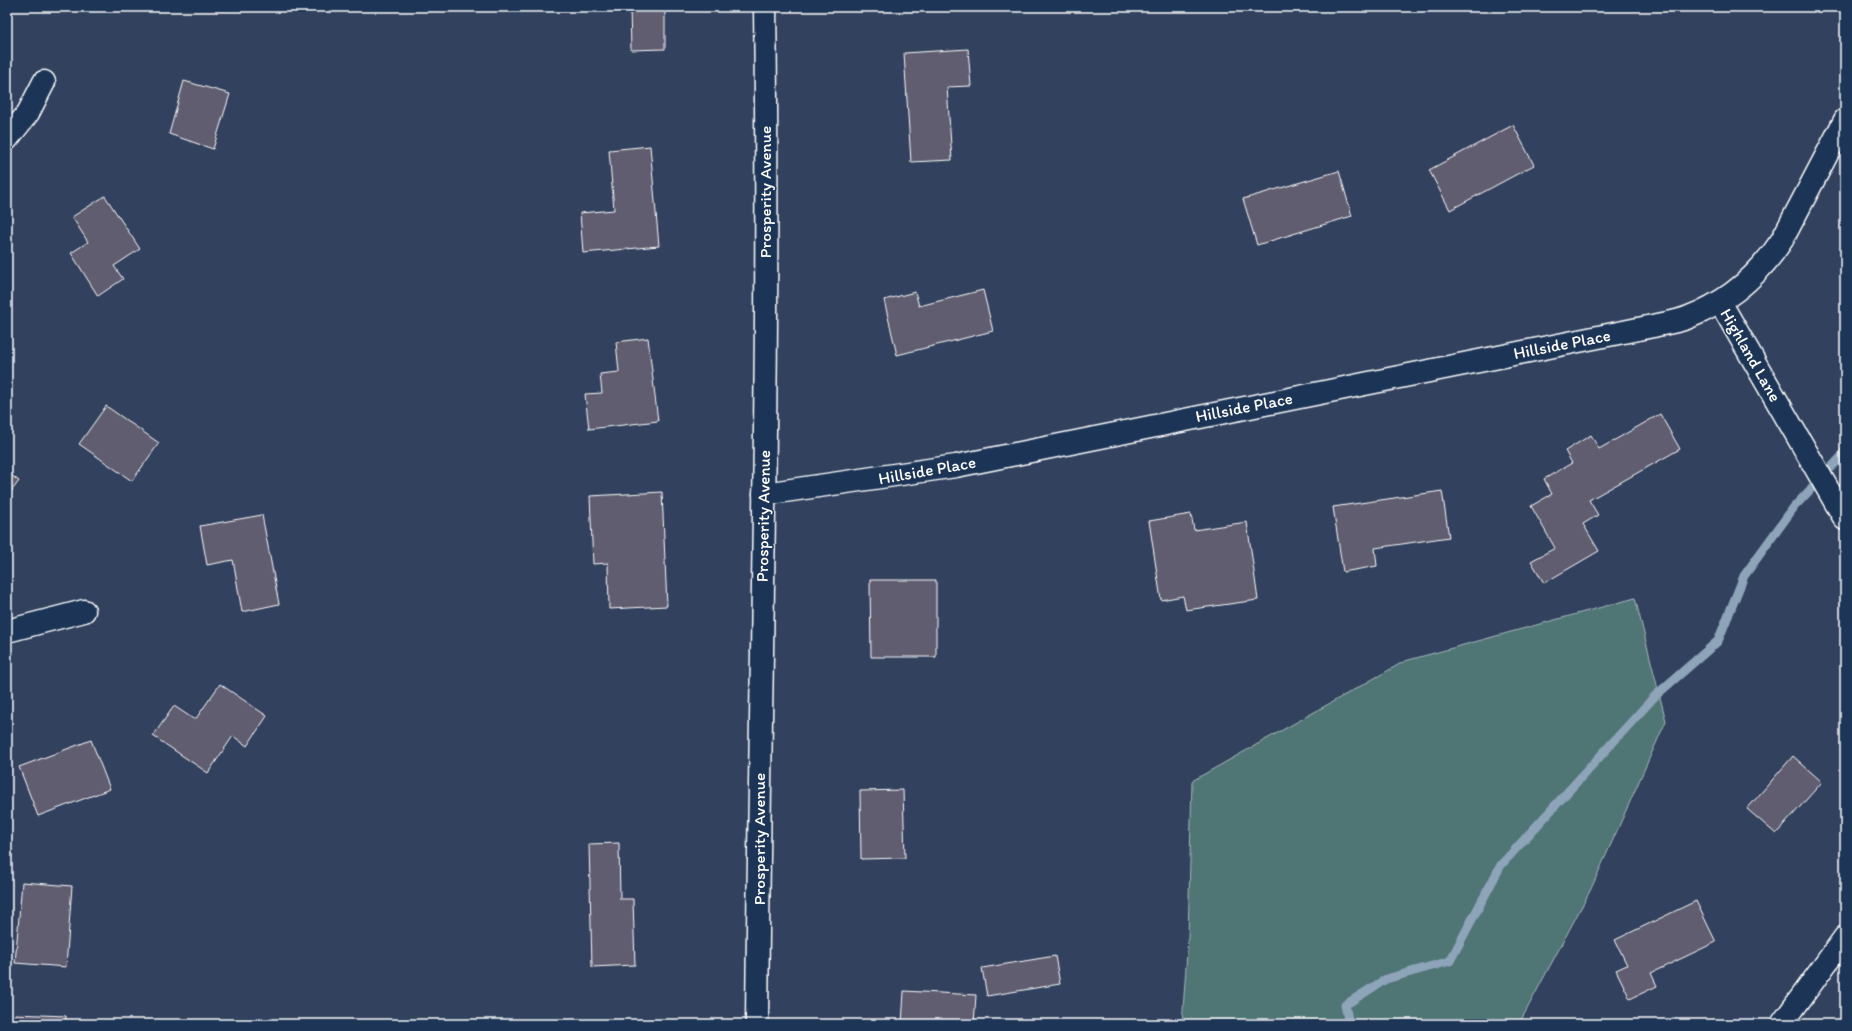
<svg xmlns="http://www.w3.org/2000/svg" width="1852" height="1031" viewBox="0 0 1852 1031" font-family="Itim,sans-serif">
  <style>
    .green { fill: #507475; stroke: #a8baba }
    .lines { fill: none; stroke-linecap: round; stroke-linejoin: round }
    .stream { stroke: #8ea4b9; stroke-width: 9 }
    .building { fill: #615d6f; stroke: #fff }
    .minor-casing { stroke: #fff; stroke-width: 25 }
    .secondary-casing { stroke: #fff; stroke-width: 25 }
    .minor { stroke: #1d3557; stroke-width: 22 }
    .secondary { stroke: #1d3557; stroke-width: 22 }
    .labels { text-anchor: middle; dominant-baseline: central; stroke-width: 3; stroke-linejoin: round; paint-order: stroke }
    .street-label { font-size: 17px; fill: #fff; stroke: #1d3557 }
  </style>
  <rect width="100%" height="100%" fill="#31415e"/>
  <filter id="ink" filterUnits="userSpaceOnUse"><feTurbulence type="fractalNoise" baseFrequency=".025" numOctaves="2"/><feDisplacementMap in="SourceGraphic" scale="8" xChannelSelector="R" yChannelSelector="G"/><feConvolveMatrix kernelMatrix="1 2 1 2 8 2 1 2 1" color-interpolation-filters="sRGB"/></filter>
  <g filter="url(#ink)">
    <polygon class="green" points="1635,598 1666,721 1590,891 1519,1024 1182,1024 1188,938 1192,781 1405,661"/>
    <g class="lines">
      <polyline class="stream" points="1349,1024 1345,1005 1386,979 1450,961 1501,865 1655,696 1718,641 1744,576 1794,507 1842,456 1845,449"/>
    </g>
    <g class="building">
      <polygon points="630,7 665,7 665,49 631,50"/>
      <polygon points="968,49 971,86 947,87 952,160 911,162 904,53"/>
      <polygon points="184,81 230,94 213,149 169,134"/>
      <polygon points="1513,125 1534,165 1450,210 1429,170"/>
      <polygon points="650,146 659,246 583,253 580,213 614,210 609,150"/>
      <polygon points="1339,171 1352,216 1257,245 1243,199"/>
      <polygon points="105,196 140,249 114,266 123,279 98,296 71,253 88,242 72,217"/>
      <polygon points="983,290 993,331 897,355 884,300 915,292 919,306"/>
      <polygon points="648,338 658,421 589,429 585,394 602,393 600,374 619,372 616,342"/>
      <polygon points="106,406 159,443 132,481 79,444"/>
      <polygon points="1660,414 1680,449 1589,500 1598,515 1583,524 1599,551 1544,583 1531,561 1555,548 1531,506 1552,494 1544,479 1572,463 1565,451 1591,435 1599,449"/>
      <polygon points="7,472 19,481 7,497"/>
      <polygon points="1442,491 1449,537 1375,548 1377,566 1343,572 1333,507"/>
      <polygon points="662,492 667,606 609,609 608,563 593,564 590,496"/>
      <polygon points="1191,514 1194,530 1247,522 1258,600 1186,610 1183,596 1161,600 1149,521"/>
      <polygon points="262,515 279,604 242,612 233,560 207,565 200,526"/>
      <polygon points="870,580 936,580 936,657 871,657"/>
      <polygon points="220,684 267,716 247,746 233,736 208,773 153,736 174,706 195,720"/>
      <polygon points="91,740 110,789 38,816 19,767"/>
      <polygon points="1793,756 1822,782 1776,834 1747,809"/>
      <polygon points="903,790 905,858 861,859 860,791"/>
      <polygon points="619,843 620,899 633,899 635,965 592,967 589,844"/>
      <polygon points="22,882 72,886 66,967 15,963"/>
      <polygon points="1696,901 1716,942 1651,973 1657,986 1630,999 1616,970 1627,965 1615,940"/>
      <polygon points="1055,956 1060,984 987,996 982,968"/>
      <polygon points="904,991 976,995 974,1024 902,1024"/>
      <polygon points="15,1014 66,1016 66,1024 15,1024"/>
    </g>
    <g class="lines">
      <defs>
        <g id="minor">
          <polyline points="7,139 28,113 44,82"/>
          <polyline points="1720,302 1845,519"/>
          <path d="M764 494 956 466 1653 326C1665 323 1678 322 1689 317 1728 302 1759 275 1782 240L1845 120"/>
          <polyline points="7,631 84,611"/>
          <polyline points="1782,1024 1845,937"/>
        </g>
        <path id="secondary" d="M757 1024C760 685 770 346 765 7"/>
      </defs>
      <use href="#minor" class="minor-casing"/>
      <use href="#secondary" class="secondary-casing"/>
      <use href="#minor" class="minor"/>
      <use href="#secondary" class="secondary"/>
    </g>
  </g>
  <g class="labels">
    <g class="street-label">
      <text transform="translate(765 192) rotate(-90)">Prosperity Avenue</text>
      <text transform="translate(1562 344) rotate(-11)">Hillside Place</text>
      <text transform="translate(1751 355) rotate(60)">Highland Lane</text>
      <text transform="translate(1244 407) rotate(-11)">Hillside Place</text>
      <text transform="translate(927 470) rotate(-10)">Hillside Place</text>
      <text transform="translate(763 516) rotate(-89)">Prosperity Avenue</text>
      <text transform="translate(759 839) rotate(-90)">Prosperity Avenue</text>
    </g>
  </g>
  <rect width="1852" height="1031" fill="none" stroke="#1d3557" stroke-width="24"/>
  <rect x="12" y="12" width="1828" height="1007" fill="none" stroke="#fff" stroke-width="1.5" filter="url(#ink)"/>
</svg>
